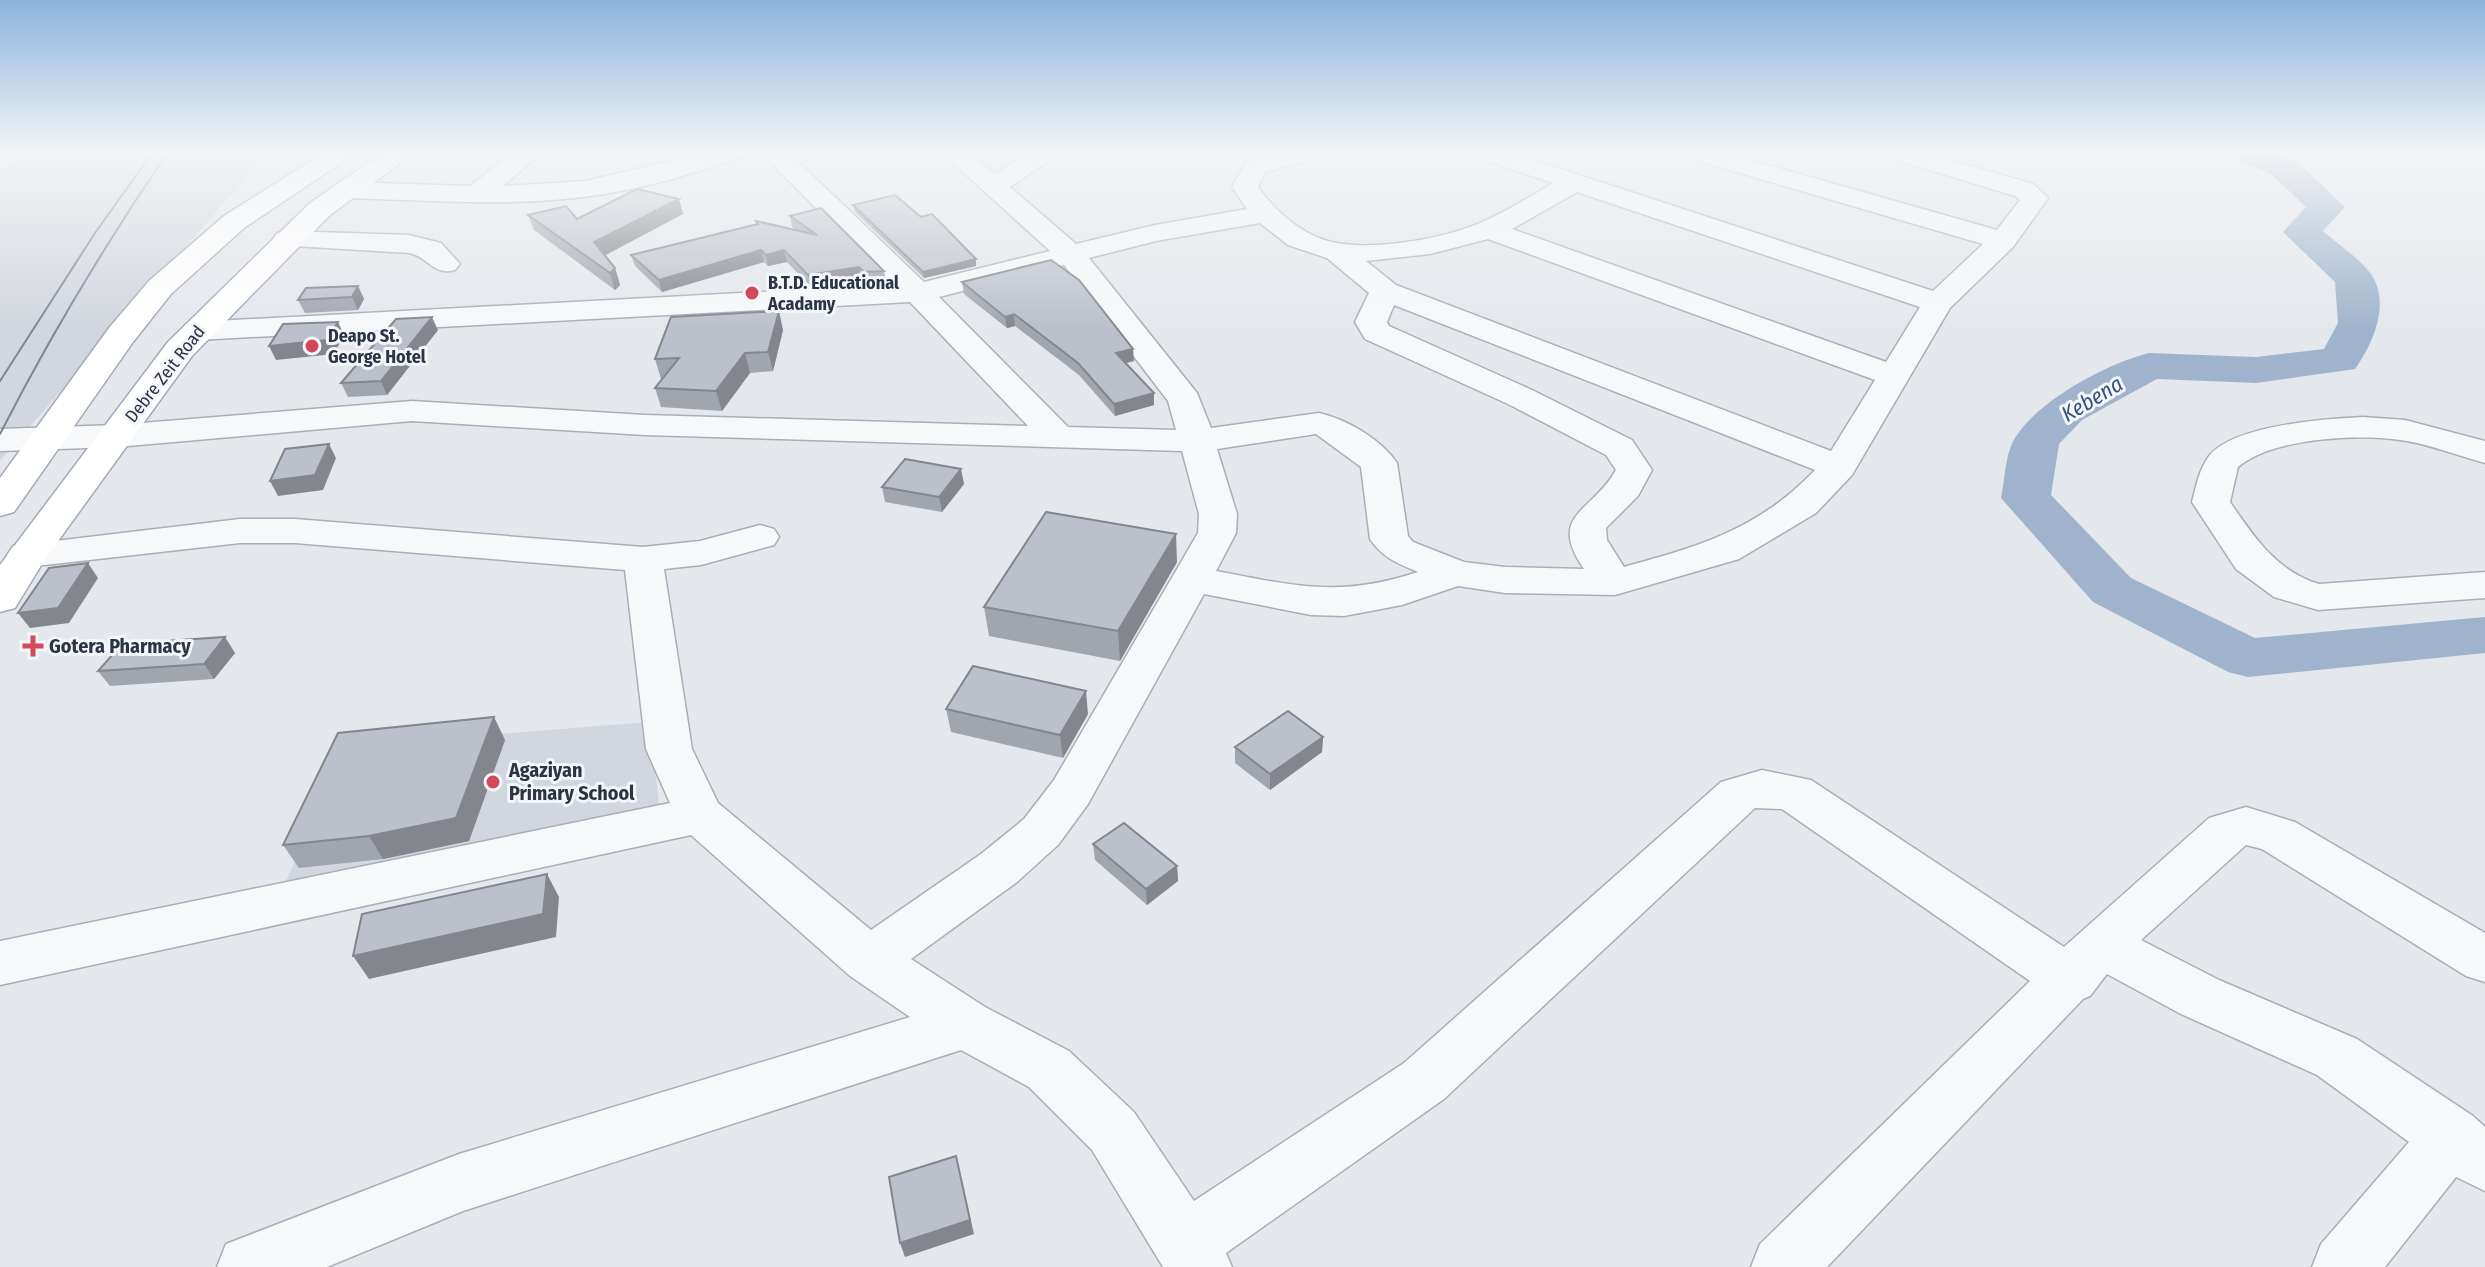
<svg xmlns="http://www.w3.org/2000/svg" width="2485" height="1267" viewBox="0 0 2485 1267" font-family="'Fira Sans Condensed',sans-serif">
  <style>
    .built { fill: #d2d6de }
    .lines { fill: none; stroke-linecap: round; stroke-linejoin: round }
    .river { fill: #9fb4cc; fill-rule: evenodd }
    .minor-casing { stroke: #a9aeb7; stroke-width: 3 }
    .major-casing { stroke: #a3abb8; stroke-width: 3 }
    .minor { fill: #f7f8fa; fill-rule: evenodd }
    .major { fill: #fff; fill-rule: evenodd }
    .tram { stroke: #7d8696; stroke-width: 2 }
    .wall { fill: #a1a5ae }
    .shaded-wall { fill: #83868d }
    .building { fill: #bbc0ca; stroke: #83868d; stroke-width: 2 }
    .poi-dot { fill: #d1495b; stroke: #f4f6f9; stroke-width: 3 }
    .labels { text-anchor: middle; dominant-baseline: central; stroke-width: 6; stroke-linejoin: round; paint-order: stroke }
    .far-poi-label { font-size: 18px; font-weight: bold; fill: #2b3445; stroke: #f4f6f9; text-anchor: start }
    .far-street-label { font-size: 18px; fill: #2b3445; stroke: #f4f6f9 }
    .poi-label { font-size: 20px; font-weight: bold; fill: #2b3445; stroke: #f4f6f9; text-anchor: start }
    .water-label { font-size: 22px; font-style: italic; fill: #34527a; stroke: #f4f6f9 }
  </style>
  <rect width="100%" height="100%" fill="#e4e7ec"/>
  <g class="built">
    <polygon points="35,152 268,152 0,461 0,168"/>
    <polygon points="649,722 661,819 282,890 347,746"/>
  </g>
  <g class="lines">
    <path class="river" d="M2230 152H2276L2295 160 2345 207 2323 231C2339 245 2359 258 2371 274 2391 303 2373 344 2355 369L2256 383 2157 379 2082 420 2059 444 2051 495 2131 578 2255 638 2485 617V653L2248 677 2228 672 2093 602 2001 498C2005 480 2005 454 2015 438 2037 401 2108 363 2149 353L2256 357 2324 349 2338 323 2335 282 2283 232 2306 207 2271 174 2235 159Z"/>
    <defs>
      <g id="minor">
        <path d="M513 152H542L503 186 585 181 708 152H747L743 157C691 174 637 191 583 197 504 207 424 200 345 198L336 196 332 190 336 184 345 182 470 186Z"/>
        <path d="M760 152H788L924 282 1050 251 941 152H969L995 174 1030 152H1061L1010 187 1076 244 1155 225 1247 209 1232 187 1246 162 1284 152H1328L1324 157 1265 172 1258 187C1273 208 1294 228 1319 238 1359 255 1444 239 1482 222 1507 211 1530 197 1553 183L1475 157 1471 152H1509L1933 291 1983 244 1685 157 1681 152H1722L1997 230 2020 200 2015 196 1887 157 1883 152H1923L2033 184 2048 198 2013 247 1950 308 1852 475 1816 513 1739 559 1615 595 1505 593 1458 586 1402 605 1344 616 1311 615 1204 594 1088 804 1058 845 1017 882 911 959 985 1007 1069 1051 1134 1112 1194 1201 1404 1063 1721 782 1762 770 1811 780 2064 947 2209 818 2246 807 2295 822 2485 933V982L2466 976 2262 849 2246 845 2141 940 2219 980 2357 1039 2473 1116 2485 1127V1191L2456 1177 2385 1267H2312L2321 1244 2409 1142 2317 1075 2181 1014 2107 974 2090 996 2083 999 1827 1267H1751L1760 1244 2030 981 1782 809 1755 808 1444 1099 1226 1253 1232 1267H1163L1092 1150 1029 1087 961 1050 463 1211 327 1267H217L226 1244 459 1154 910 1017 850 976 691 835 0 985V941L670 803 646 749 625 570 295 543H240L27 567 13 564 7 555 13 546 240 519H295L643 547 700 541 760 525 774 529 779 537 774 545 701 565 664 569 692 749 718 803 871 930 981 854 1024 819 1054 780 1198 533 1199 514 1182 451 645 435 412 421 117 447 0 451V429L117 425 412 401 645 415 1028 426 910 302 197 340 186 338 181 331 186 324 197 322 893 285ZM1577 192 1920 307 1886 362 1512 229ZM1260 223 1288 245 1327 258 1369 293 1355 322 1365 339 1508 404 1606 455 1616 470C1593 512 1546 514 1584 569L1505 567 1464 562 1413 542 1408 536 1397 463C1381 439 1346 419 1319 413L1211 428 1197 393 1089 258 1156 241ZM1488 239 1875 380 1831 451 1396 285 1366 261 1430 254ZM1064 265 1168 401 1176 430 1068 427 939 297ZM1394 305 1815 470C1759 529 1700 546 1624 567L1607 540 1606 528 1638 496 1652 470 1632 440 1532 390 1389 326 1387 322ZM1316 434 1361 467 1370 539C1383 558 1397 563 1418 572 1339 598 1296 586 1216 571L1236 533 1237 514 1217 449Z"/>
        <path d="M287 231 409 235 441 243 460 264 455 270C433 276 429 257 409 253L277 245 273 239 277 233Z"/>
        <path d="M2363 417 2405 420 2485 441V463C2459 456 2434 446 2407 441 2362 433 2274 437 2238 467L2230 502C2254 537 2276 571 2319 584L2485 572V598L2318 610 2274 597 2236 569 2192 502C2196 486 2199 470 2209 456 2234 425 2324 419 2363 417Z"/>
      </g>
      <g id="major">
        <polygon points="325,152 357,152 244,228 171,294 133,342 14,512 0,516 0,478 109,328 149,281 224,216"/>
        <polygon points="384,152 415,152 330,215 192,356 45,559 15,608 0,612 0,565 168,342 310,203"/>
      </g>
    </defs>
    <use href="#minor" class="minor-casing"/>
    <use href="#major" class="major-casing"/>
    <use href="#minor" class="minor"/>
    <use href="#major" class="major"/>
    <g class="tram">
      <polyline points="0,381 95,233 153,152"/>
      <path d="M0 434C50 336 106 243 168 152"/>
    </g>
  </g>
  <g class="wall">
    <polygon points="679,199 683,214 605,255 615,268 620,285 615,290 534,230 528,215 577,219"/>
    <polygon points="853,205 921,217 976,259 976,266 924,278 855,212"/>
    <polygon points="790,216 884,271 886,282 866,283 861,278 810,286 787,262 768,266 764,262 662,292 635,266 631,255 757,224 756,221 797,231 792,227"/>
    <polygon points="962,282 1134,361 1126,363 1154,405 1115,416 1079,375 1015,326 1007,328 964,294"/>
    <polygon points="358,286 364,299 358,310 305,313 298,300"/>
    <polygon points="438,330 387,395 348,397 341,383"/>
    <polygon points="783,330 773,371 750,373 722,411 661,407 655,388 661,379 655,359"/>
    <polygon points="964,484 942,512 885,502 882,487"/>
    <polygon points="1177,562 1120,661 989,636 984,607"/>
    <polygon points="235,653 214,679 110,686 98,671"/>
    <polygon points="946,709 1088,714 1063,758 951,732"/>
    <polygon points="1323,737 1322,752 1270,790 1235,763 1235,747"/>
    <polygon points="505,740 469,841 383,859 299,868 283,845"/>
    <polygon points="1093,844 1177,866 1178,881 1147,905 1095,860"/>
  </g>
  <g class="shaded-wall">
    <polygon points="679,199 683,214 600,258 594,242"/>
    <polygon points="761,250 764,262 662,292 659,280"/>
    <polygon points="784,250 787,262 768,266 766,255"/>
    <polygon points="976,259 976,266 924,278 923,272"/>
    <polygon points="859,267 861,278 810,286 808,275"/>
    <polygon points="615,268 620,285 615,290 610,273"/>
    <polygon points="358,286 364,299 358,310 352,297"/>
    <polygon points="779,311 783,330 773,371 768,352"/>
    <polygon points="1014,314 1015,326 1007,328 1005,317"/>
    <polygon points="432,317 438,330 387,395 381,381"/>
    <polygon points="338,322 344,335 334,354 276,360 269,346"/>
    <polygon points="1133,349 1134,361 1117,365 1116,353"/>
    <polygon points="745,353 750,373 722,411 716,391"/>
    <polygon points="1154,393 1154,405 1115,416 1114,404"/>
    <polygon points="329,444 336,458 323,490 278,496 270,481"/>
    <polygon points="961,469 964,484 942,512 939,497"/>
    <polygon points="1176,534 1177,562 1120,661 1118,631"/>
    <polygon points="88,563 98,578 69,623 30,628 18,613"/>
    <polygon points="225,637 235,653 214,679 204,664"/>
    <polygon points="1086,691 1088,714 1063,758 1060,735"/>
    <polygon points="494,717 505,740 469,841 383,859 369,836"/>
    <polygon points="1323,737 1322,752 1270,790 1270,774"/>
    <polygon points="1177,866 1178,881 1147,905 1146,889"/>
    <polygon points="547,874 559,897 556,937 369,979 353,956"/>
    <polygon points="956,1156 974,1234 905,1257 900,1243"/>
  </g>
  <g class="building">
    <polygon points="637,189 679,199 594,242 615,268 610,273 528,215 566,206 577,219"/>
    <polygon points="895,195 921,217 932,214 976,259 923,272 853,205"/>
    <polygon points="821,208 884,271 864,272 859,267 808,275 784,250 766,255 761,250 659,280 631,255 758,224 756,221 817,235 790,216"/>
    <polygon points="1051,260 1079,280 1133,349 1116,353 1154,393 1114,404 1078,363 1014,314 1005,317 962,282"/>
    <polygon points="358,286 352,297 298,300 306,288"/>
    <polygon points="779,311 768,352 745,353 716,391 655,388 679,358 655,359 671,317"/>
    <polygon points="432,317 381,381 341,383 396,319"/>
    <polygon points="338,322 327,340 269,346 283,324"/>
    <polygon points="329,444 315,475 270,481 285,449"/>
    <polygon points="905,459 961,469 939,497 882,487"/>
    <polygon points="1046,512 1176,534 1118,631 984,607"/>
    <polygon points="88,563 58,608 18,613 49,568"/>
    <polygon points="225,637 204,664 98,671 122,644"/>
    <polygon points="973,666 1086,691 1060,735 946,709"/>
    <polygon points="1288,711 1323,737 1270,774 1235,747"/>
    <polygon points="494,717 456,818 369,836 283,845 338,733"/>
    <polygon points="1124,823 1177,866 1146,889 1093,844"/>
    <polygon points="547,874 543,914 353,956 362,914"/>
    <polygon points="956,1156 970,1220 900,1243 889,1177"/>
  </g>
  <linearGradient id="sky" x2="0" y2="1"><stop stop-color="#8bb4dd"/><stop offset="0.46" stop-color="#f3f4f6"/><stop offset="1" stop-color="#f3f4f6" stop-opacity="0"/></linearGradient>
  <rect width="2485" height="329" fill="url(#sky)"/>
  <g class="poi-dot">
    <circle cx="752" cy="293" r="8"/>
    <circle cx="312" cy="346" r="8"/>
    <path d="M29 634h8v8h8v8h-8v8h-8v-8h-8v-8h8z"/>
    <circle cx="493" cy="782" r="8"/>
  </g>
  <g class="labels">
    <g class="far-poi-label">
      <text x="768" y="283">B.T.D. Educational<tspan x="768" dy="21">Acadamy</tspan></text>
      <text x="328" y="336">Deapo St.<tspan x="328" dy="21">George Hotel</tspan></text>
    </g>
    <g class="far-street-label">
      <text transform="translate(165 374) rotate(-52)">Debre Zeit Road</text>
    </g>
    <g class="poi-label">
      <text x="49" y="646">Gotera Pharmacy</text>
      <text x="509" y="770">Agaziyan<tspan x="509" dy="23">Primary School</tspan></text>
    </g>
    <g class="water-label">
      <text transform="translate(2092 399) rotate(-31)">Kebena</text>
    </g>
  </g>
</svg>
